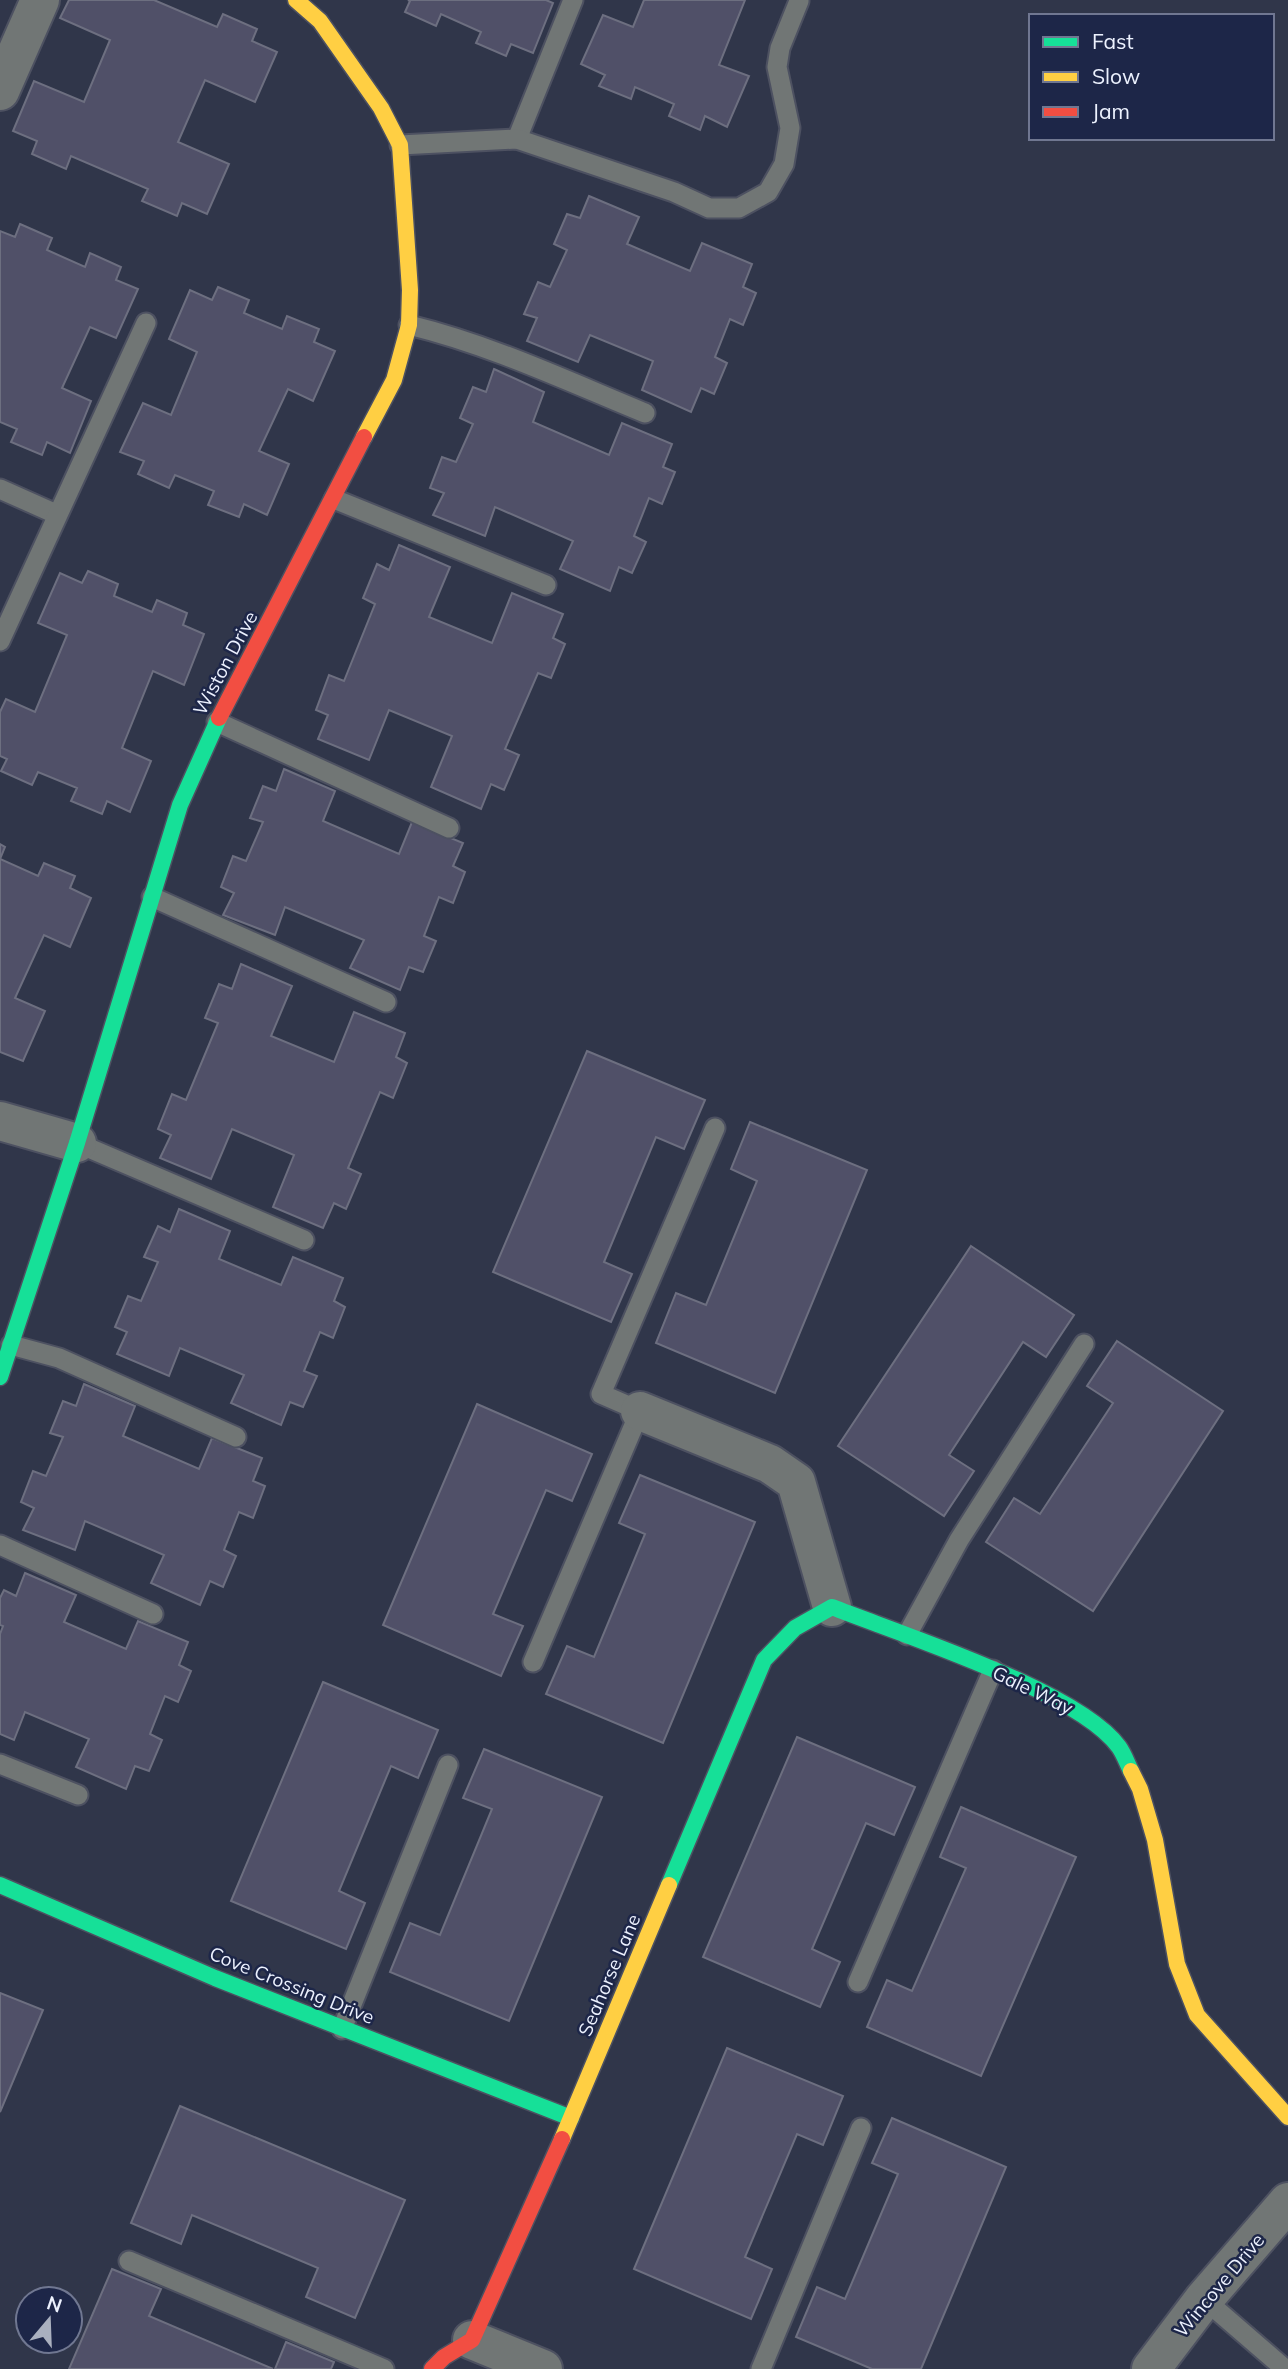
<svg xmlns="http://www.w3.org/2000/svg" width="1288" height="2369" viewBox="0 0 1288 2369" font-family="Mulish,sans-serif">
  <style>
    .building { fill: #505068; stroke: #6d6f80; stroke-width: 2 }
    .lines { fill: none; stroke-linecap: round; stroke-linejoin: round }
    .lane-casing { stroke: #4d5161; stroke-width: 23 }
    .street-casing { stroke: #4d5161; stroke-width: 42 }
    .fast-casing { stroke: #4d5161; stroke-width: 19 }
    .slow-casing { stroke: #4d5161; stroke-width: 19 }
    .jam-casing { stroke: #4d5161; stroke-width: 19 }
    .lane { stroke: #717675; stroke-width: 19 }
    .street { stroke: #717675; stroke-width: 38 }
    .fast { stroke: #16e098; stroke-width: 16 }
    .slow { stroke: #ffcf43; stroke-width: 16 }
    .jam { stroke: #f24e42; stroke-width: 16 }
    .labels { text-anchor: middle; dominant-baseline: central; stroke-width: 5; stroke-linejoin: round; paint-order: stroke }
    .street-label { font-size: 19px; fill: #ecf1fe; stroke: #1d2648 }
  </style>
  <rect width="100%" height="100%" fill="#30364a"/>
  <g class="building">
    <polygon points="69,0 154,0 217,27 223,14 257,29 252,41 277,52 255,102 205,80 178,142 229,164 207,214 182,203 177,216 142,201 148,189 71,156 66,169 32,154 37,141 13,131 34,81 84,102 110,40 60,18"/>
    <polygon points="408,0 546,0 553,3 533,53 511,44 506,56 476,43 481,32 441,14 436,26 405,12 410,1"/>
    <polygon points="644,0 745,0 719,65 749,76 727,127 705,116 700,130 669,116 674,104 635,87 631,99 599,86 605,75 581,64 603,15 633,27"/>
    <polygon points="589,196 639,217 627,244 690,271 702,243 752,264 743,287 756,293 743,325 730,319 715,357 727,363 714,394 701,388 691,412 642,390 653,361 590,335 578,362 527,341 537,318 524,314 538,282 550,287 567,250 554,244 567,214 580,218"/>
    <polygon points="20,224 52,238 47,250 85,267 90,253 121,267 116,280 138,289 116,338 90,327 62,388 91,401 70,453 47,442 42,455 11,442 17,429 0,422 0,231 15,237"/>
    <polygon points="218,287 249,300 244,313 282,329 287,316 319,329 314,342 335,351 313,401 288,389 259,451 289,464 267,515 244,504 239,517 208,505 214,491 175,475 169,488 138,474 144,461 120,452 143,403 171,415 197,352 169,339 190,290 212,300"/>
    <polygon points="494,369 544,392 533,422 609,455 622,423 672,444 663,467 675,472 662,504 649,498 634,536 646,542 632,573 619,567 610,591 560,569 573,541 495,507 485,536 433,515 444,493 430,488 442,457 456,462 473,424 460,418 473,387 486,392"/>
    <polygon points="399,545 450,567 429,617 492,643 512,593 563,614 553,638 565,644 551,678 538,673 505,749 519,755 504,790 491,784 481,809 431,787 452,736 389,710 369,760 318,739 328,715 316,710 329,675 344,681 375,604 363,598 377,564 389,570"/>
    <polygon points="88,571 118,584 114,596 152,612 157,600 187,613 183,625 204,634 184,685 153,671 122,748 151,761 130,812 107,801 102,814 71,801 77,788 38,772 32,785 1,771 7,759 0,756 0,712 6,699 35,712 67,635 38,623 60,573 82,583"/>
    <polygon points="284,769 335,791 323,821 399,854 412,822 463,843 453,866 465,872 453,903 439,897 424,936 436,941 423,972 409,967 400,990 350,968 364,940 285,907 275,935 223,915 234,893 221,887 233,856 246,861 263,822 250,818 263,786 276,791"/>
    <polygon points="0,844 5,847 0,859 38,876 44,863 75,876 70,888 91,898 70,947 44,935 15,998 45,1011 23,1061 0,1052"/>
    <polygon points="241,964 292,986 271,1036 334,1062 354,1012 405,1033 396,1057 407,1063 393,1098 380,1092 348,1168 361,1174 346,1209 334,1203 323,1228 273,1207 294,1155 232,1129 211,1179 160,1158 171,1135 158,1129 172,1094 186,1100 218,1023 205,1018 219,984 232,989"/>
    <polygon points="587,1051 705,1100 684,1149 656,1137 604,1262 632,1274 611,1322 493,1272"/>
    <polygon points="750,1122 867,1170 775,1393 656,1343 676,1293 706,1305 757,1181 731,1169"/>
    <polygon points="179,1209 230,1231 219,1259 281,1285 293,1257 343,1278 334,1301 345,1307 333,1338 320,1332 304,1371 317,1376 303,1407 290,1402 281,1425 231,1403 244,1375 180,1348 169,1376 117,1354 127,1332 115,1327 128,1296 141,1301 158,1262 144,1257 158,1226 170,1232"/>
    <polygon points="971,1246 1074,1315 1046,1357 1023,1342 949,1455 974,1471 944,1516 838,1446"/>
    <polygon points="1117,1341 1223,1411 1093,1611 986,1542 1014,1498 1040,1514 1113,1403 1087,1386"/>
    <polygon points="84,1384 135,1406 123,1436 199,1469 212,1438 262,1458 253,1481 265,1486 253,1518 239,1512 224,1550 236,1556 223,1587 210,1581 200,1605 151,1583 164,1555 85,1521 75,1550 23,1530 34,1508 21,1502 33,1471 46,1476 63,1437 50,1433 63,1401 76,1406"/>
    <polygon points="477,1404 592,1454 572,1501 546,1490 493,1614 523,1626 501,1676 383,1625"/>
    <polygon points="640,1475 755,1522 663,1743 546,1694 567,1646 594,1657 645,1534 619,1523"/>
    <polygon points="25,1573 76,1595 64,1622 126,1649 138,1621 188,1642 179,1665 191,1671 178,1702 165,1696 150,1734 162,1740 149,1771 135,1766 126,1789 76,1767 89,1739 25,1712 14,1740 0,1734 0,1634 3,1626 0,1625 0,1598 4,1590 16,1596"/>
    <polygon points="323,1682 438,1730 418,1778 391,1766 339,1891 365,1903 346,1949 231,1901"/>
    <polygon points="797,1737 915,1787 894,1835 866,1823 812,1949 840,1962 820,2007 703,1957"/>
    <polygon points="484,1749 602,1797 509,2021 390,1972 410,1923 440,1935 492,1809 463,1798"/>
    <polygon points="961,1807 1076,1857 981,2076 867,2027 887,1980 912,1991 966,1868 940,1857"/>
    <polygon points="0,1993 43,2010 0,2112"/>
    <polygon points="727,2048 843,2096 823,2145 797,2134 745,2257 772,2269 751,2319 634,2269"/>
    <polygon points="180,2106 405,2200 355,2318 306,2297 318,2268 192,2215 181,2244 131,2223"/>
    <polygon points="892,2118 1006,2167 921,2369 872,2369 796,2337 817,2287 845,2299 898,2174 872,2163"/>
    <polygon points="112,2269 161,2289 149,2316 273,2369 69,2369"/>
    <polygon points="286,2342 334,2362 331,2369 275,2369"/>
  </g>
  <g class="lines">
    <defs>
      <g id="lane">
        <polyline points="517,139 573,0"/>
        <polyline points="400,145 517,139 674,192 709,208 739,208 768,192 784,164 790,128 777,67 780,48 799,1"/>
        <path d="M409 325C491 345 567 381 645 413"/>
        <polyline points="0,489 56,514"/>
        <polyline points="334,499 546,585"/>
        <polyline points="0,641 146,323"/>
        <polyline points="217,722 449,828"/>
        <polyline points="152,897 386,1002"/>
        <polyline points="77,1143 304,1240"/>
        <polyline points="11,1345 59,1358 236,1437"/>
        <polyline points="0,1545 153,1614"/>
        <polyline points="907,1635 959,1540 1084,1344"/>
        <polyline points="533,1662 640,1411 601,1394 715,1128"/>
        <polyline points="0,1764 78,1795"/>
        <polyline points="858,1982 993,1670"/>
        <polyline points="342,2029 448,1765"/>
        <polyline points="129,2261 384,2369"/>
        <polyline points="1204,2299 1285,2369"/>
        <polyline points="761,2369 861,2128"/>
      </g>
      <g id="street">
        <polyline points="0,91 40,0"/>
        <polyline points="0,1121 77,1143"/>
        <polyline points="640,1411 770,1464 796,1482 832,1607"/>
        <polyline points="472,2340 543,2369"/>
        <polyline points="1151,2369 1204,2299 1288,2202"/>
      </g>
      <g id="fast">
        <polyline points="0,1377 77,1143 180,805 219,718"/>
        <polyline points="0,1885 215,1978 571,2118"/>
        <path d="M669 1885 764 1660 795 1628 832 1607C900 1634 1079 1691 1119 1747 1124 1754 1127 1763 1131 1771"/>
      </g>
      <g id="slow">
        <polyline points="296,0 320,21 381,108 400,145 410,290 409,325 394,380 364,437"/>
        <polyline points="1131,1771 1140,1789 1155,1840 1177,1964 1197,2015 1288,2117"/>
        <polyline points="562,2139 669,1885"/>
      </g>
      <g id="jam">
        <polyline points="219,718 364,437"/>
        <polyline points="432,2369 444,2357 472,2340 562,2139"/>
      </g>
    </defs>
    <use href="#lane" class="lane-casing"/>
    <use href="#street" class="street-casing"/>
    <use href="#fast" class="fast-casing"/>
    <use href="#slow" class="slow-casing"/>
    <use href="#jam" class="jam-casing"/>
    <use href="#lane" class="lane"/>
    <use href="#street" class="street"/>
    <use href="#fast" class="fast"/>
    <use href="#slow" class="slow"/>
    <use href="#jam" class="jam"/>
  </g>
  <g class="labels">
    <g class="street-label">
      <text transform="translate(225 663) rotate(-62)">Wiston Drive</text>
      <text transform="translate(1033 1690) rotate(26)">Gale Way</text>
      <text transform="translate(609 1975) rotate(-67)">Seahorse Lane</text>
      <text transform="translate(292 1985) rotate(22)">Cove Crossing Drive</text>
      <text transform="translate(1219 2285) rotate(-50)">Wincove Drive</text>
    </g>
  </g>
  <rect x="1029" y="14" width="245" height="126" fill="#1d2648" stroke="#707791" stroke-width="2"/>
  <rect x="1043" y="37" width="35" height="10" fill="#16e098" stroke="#707791" stroke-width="2"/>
  <text x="1092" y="49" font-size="21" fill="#ecf1fe">Fast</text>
  <rect x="1043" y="72" width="35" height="10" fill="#ffcf43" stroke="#707791" stroke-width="2"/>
  <text x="1092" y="84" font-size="21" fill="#ecf1fe">Slow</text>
  <rect x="1043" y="107" width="35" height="10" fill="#f24e42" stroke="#707791" stroke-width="2"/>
  <text x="1092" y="119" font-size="21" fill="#ecf1fe">Jam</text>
  <g transform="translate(49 2320) rotate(19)"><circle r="33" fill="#1d2648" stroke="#707791" stroke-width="2"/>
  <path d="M0-5L12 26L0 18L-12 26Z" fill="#aab0bf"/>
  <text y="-10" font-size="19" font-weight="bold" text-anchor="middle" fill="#ecf1fe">N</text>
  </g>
</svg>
